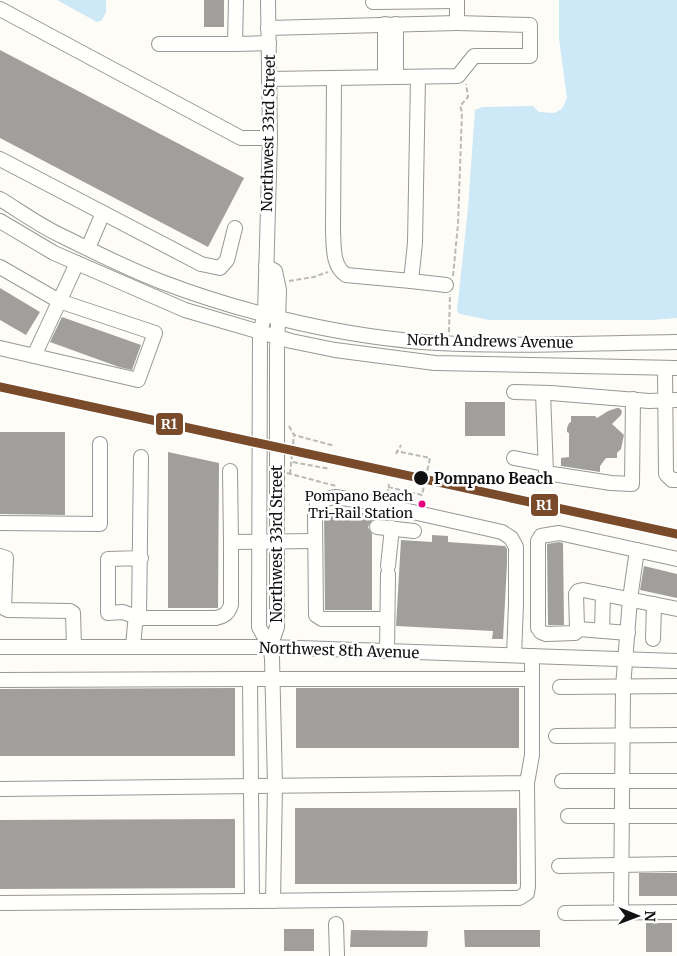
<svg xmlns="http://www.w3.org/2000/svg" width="677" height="956" viewBox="0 0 677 956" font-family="Merriweather,serif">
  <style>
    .water { fill: #cde8f7 }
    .building { fill: #a19f9c }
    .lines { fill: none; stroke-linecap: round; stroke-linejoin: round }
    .minor-casing { stroke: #979795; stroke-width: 16 }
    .path { stroke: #b9b9b8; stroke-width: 2; stroke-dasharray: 5 2.5; stroke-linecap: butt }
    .minor { stroke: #fffffe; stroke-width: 14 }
    .rail-1-casing { stroke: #fff; stroke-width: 12 }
    .rail-1 { stroke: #7a4b2a; stroke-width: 9 }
    .stop-dot { fill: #111; stroke: #fff; stroke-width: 2 }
    .bus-dot { fill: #e5007d; stroke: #fff; stroke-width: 2 }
    .labels { text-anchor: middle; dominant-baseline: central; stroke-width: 5; stroke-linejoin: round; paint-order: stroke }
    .bus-label { font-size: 14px; fill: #111; stroke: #fff; text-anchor: end }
    .street-label { font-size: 15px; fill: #111; stroke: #fff }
    .stop-label { font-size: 15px; font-weight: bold; fill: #111; stroke: #fff; text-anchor: start }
    .line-badge { stroke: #fff; stroke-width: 2 }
    .badge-label { font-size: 14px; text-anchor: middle; font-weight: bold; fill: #fff }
  </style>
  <rect width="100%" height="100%" fill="#fdfcf7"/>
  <g class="water">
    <polygon points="57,0 106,0 106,12 102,20 97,22"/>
    <polygon points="559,0 677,0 677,318 652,320 489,320 460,314 457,311 468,208 475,110 482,107 533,106 539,112 554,113 562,109 567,98 559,39"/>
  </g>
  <g class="building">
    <rect x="204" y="0" width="20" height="27"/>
    <polygon points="0,50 244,178 208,247 0,138"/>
    <polygon points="0,288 40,312 26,335 0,320"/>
    <polygon points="62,317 141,345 132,370 119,367 50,342"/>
    <rect x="465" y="402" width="40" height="34"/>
    <polygon points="617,408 619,408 622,411 621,415 612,424 624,435 621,449 617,453 617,458 606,458 600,466 600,472 561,466 561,458 569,457 569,433 567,432 567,428 569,423 571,422 571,416 595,416 597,418 608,411"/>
    <polygon points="0,432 65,432 65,515 0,514"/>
    <polygon points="168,452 219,463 218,608 168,608"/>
    <polygon points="324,513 372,513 372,520 368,527 372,534 372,610 325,610"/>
    <polygon points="432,535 448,536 448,542 505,546 507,549 507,564 503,639 492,639 493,631 396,626 401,540 432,542"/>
    <polygon points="559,542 563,543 564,625 548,625 547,544"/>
    <polygon points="644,566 677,574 677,598 640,590"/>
    <polygon points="235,688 235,756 0,756 0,689"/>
    <rect x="296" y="688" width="223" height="60"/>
    <rect x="295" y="808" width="222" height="76"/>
    <polygon points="235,819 235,888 0,889 0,820"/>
    <rect x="639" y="873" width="38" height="23"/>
    <rect x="646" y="923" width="26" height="29"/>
    <rect x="284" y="929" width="30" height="22"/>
    <polygon points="351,930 428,931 427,947 350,947"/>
    <polygon points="464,930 540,930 540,947 465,947"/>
  </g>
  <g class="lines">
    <defs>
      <g id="minor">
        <polyline points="236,0 235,44 269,43"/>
        <polyline points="268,0 270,138 265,314 260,332 259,627 270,647 272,658 275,786 273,901"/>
        <polyline points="373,2 457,1"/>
        <polyline points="0,9 241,138 270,138"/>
        <polyline points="268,28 457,23"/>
        <polyline points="159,44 235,44"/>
        <polyline points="385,77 385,24"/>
        <polyline points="396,77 396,24"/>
        <path d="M334 78 333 231C334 246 332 266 346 275L411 281 415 243 418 77"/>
        <polyline points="269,79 458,76 474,56 530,56 530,25 457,23 457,0"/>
        <polyline points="0,159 201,264 220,268 227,260 235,228"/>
        <path d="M0 199C20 211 40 226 62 236 94 252 128 269 162 282 246 314 348 338 438 343 517 347 598 343 677 342"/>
        <polyline points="0,221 54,253 185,310 291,341 335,350 435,363 677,368"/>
        <polyline points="88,248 103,213"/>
        <polyline points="266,266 275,271 279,290 277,351 277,627 270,647"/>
        <polyline points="0,267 59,301 155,333 138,380 0,348"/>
        <polyline points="411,281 446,285"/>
        <polyline points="34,356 77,263"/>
        <polyline points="665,368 666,474 672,480 677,480"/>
        <polyline points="514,392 551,393 649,401 677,400"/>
        <polyline points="543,393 546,473 611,483 632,484 633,399"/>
        <polyline points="514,458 545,464"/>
        <polyline points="230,471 231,542 314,541"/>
        <polyline points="0,523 100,524 100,444"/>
        <polyline points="377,527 414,531"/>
        <polyline points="0,556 6,558 4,608 8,610 70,611 73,613 74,647"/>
        <polyline points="141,558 108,559 108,613 123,612 139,618 141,457"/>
        <polyline points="388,566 392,528"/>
        <polyline points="387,619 322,619 316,615 315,515 317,505 322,500 335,497 368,502 502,532 511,538 516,547 516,604 514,655"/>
        <polyline points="579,629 575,633 546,634 541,632 538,628 538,541 541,536 559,533 677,559"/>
        <polyline points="602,631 603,594"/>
        <polyline points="628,633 579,629 577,627 576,594 578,591 583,590 677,609"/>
        <polyline points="653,639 654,604"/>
        <polyline points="0,647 270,647 677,661"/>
        <path d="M133 647 135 624 139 618H216C224 616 228 614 231 605V542"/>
        <polyline points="387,651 388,574"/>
        <polyline points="0,680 250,679"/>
        <polyline points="560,687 677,686"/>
        <polyline points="556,736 677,735"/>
        <polyline points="562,781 677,781"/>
        <polyline points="527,783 528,886 527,893 519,898 252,901 250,679 532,679"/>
        <polyline points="0,789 527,783 532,755 532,656"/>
        <polyline points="568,816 677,816"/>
        <polyline points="559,866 677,864"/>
        <polyline points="0,903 252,901"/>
        <polyline points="621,912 623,687 630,599 637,550"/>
        <polyline points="565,913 677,912"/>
        <polyline points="336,924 337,956"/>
      </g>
    </defs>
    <use href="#minor" class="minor-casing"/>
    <g class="path">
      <polyline points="453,276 458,224 462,112 460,106 468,97 466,84"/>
      <polyline points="289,281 314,277 328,272"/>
      <polyline points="449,332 450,294"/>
      <polyline points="289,426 294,435 335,446"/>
      <polyline points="396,454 401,445"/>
      <polyline points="293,462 330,469"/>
      <polyline points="287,473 336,486"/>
      <polyline points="290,474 294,435"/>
      <polyline points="388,487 422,495 430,458 396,451"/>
      <polyline points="387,494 389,484"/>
    </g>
    <use href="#minor" class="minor"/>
    <defs>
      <polyline id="rail-1" points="0,387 677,534"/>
    </defs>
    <use href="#rail-1" class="rail-1-casing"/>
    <use href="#rail-1" class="rail-1"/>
  </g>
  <circle class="stop-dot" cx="421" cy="478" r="8"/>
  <circle class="bus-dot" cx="422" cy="504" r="4.5"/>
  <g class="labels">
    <g class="bus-label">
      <text x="413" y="496">Pompano Beach<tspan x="413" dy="17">Tri-Rail Station</tspan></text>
    </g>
    <g class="street-label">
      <text transform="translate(268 133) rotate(-89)">Northwest 33rd Street</text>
      <text transform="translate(490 341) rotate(1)">North Andrews Avenue</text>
      <text transform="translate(276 544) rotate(-90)">Northwest 33rd Street</text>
      <text transform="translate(339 650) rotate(2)">Northwest 8th Avenue</text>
    </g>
    <g class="stop-label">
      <text x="434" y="478">Pompano Beach</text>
    </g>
  </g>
  <g class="line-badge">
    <rect x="155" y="412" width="29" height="24" rx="5" fill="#7a4b2a"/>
    <rect x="530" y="493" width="29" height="24" rx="5" fill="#7a4b2a"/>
  </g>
  <g class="badge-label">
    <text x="169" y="429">R1</text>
    <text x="544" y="510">R1</text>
  </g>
  <g transform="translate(637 916) rotate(91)" stroke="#ffffff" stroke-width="4" paint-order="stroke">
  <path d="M0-4L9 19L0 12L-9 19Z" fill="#111111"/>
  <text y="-8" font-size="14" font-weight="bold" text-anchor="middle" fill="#111111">N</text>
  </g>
</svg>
